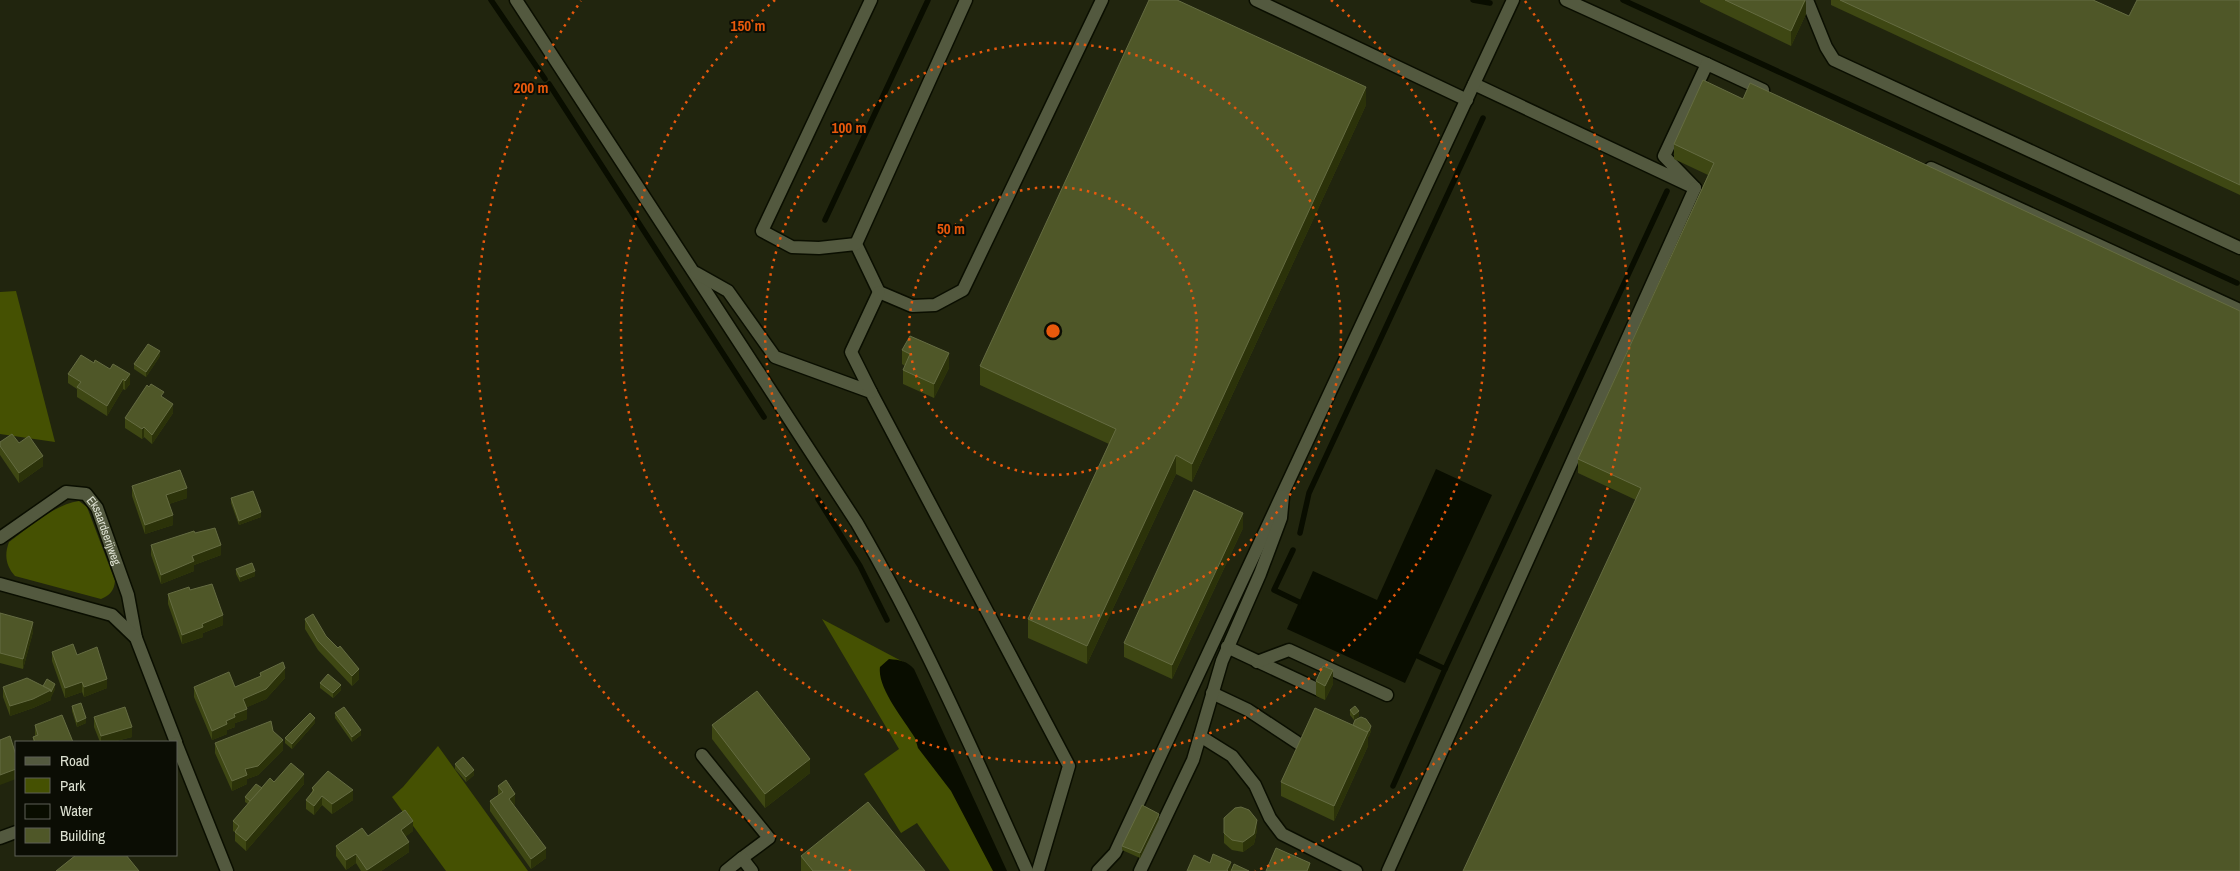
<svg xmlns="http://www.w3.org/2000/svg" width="2240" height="871" viewBox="0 0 2240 871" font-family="'Archivo Narrow',sans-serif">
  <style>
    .green { fill: #455102 }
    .water { fill: #090d00 }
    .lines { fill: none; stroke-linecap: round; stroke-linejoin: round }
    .stream { stroke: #090d00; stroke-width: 5.5 }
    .minor-casing { stroke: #0a0e00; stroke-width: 15 }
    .minor { stroke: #53593f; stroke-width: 12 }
    .wall { fill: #3e4713 }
    .shaded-wall { fill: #2b3209 }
    .building { fill: #4f5728; stroke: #656c42 }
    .ring { fill: none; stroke: #e8590c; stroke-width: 2.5; stroke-dasharray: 2.5 5 }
    .labels { text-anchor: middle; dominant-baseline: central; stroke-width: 4; stroke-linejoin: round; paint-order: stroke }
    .street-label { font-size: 12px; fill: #dce0d1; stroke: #0b0d04 }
    .centre { fill: #e8590c; stroke: #0b0d04; stroke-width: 2.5 }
    .ring-label { font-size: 15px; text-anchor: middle; font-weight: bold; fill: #e8590c; stroke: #0b0d04; stroke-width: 4; stroke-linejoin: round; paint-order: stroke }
  </style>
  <rect width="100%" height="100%" fill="#21250e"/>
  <g class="green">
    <polygon points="16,291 55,442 0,434 0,292"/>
    <path d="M79 501 87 507 115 581C114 591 110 595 101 599L15 576C6 566 4 555 9 542 30 527 53 505 79 501Z"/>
    <polygon points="822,619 909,665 1004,871 950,871 917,823 901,833 864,774 899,749"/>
    <polygon points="438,746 528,871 446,871 392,797 403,787"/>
  </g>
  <g class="water">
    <polygon points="1436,469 1492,495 1405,683 1287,629 1313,571 1377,600"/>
    <path d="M889 659C900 660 907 661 914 669L1007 871H993L951 791 918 748 915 738C904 720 877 688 880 667Z"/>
  </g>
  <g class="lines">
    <g class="stream">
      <polyline points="491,0 545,79"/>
      <polyline points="1473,0 1490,3"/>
      <polyline points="1623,0 2237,283"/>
      <polyline points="549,84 764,417"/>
      <polyline points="825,220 928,0"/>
      <polyline points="818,499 860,566 887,620"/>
      <polyline points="1300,533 1309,493 1483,118"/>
      <polyline points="1293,550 1274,590 1299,602"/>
      <polyline points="1418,656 1445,669 1667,191"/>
      <polyline points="1393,786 1445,669"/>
    </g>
    <defs>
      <g id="minor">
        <path d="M516 0 857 523C922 635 974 753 1027 871"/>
        <polyline points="966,0 856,244 879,292 912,306 935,305 963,290 1102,0"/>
        <polyline points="1256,0 1467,100"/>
        <polyline points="1566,0 1707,64"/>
        <polyline points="1807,0 1826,47 1834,60 2240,248"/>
        <polyline points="1474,84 1695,188 1664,156 1707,64 1763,90"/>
        <polyline points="1931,168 2240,310"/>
        <polyline points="856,244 819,248 792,247 762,231 871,0"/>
        <polyline points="696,273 728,291 775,357 871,392 1069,766 1038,871"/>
        <polyline points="871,392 851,352 879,292"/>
        <path id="s1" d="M0 538 66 492 86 494 97 508 128 595 136 638"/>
        <polyline points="0,584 112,615 136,638 176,742"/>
        <polyline points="1227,647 1319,690"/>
        <polyline points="1257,662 1289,650 1387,695"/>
        <polyline points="1212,693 1248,710 1304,747"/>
        <polyline points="1200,736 1232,756 1255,785 1270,818 1282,834 1356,871"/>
        <polyline points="176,743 227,871"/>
        <polyline points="702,755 769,838 742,858"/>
        <polyline points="0,838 16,832"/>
        <polyline points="726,871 742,858 752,871"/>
        <polyline points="1098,871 1115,853 1513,0"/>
        <polyline points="1140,871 1193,760 1222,661 1260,574 1281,518 1283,496"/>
        <polyline points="1388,871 1695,188"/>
      </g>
    </defs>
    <use href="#minor" class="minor-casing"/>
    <use href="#minor" class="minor"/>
  </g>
  <g class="wall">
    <polygon points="1700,0 1805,0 1806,14 1791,46 1700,2"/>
    <polygon points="1831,0 2093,0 2129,16 2240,0 2240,195 1831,5"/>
    <polygon points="1743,99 2240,311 1636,500 1578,473 1578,459 1708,175 1674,159 1674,144"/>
    <polygon points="1366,105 1192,482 1176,474 1087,664 1028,638 1028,619 1109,444 980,385 980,366"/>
    <polygon points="902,350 949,368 934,398 903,384 903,370 905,366 902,364"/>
    <polygon points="160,356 146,377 134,369 134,364"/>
    <polygon points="95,360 130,384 125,390 123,389 107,416 77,397 77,389 68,383 68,374 94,363"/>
    <polygon points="164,398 173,413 152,444 144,437 142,439 125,428 125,418"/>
    <polygon points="0,442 19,443 43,466 19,483 0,455"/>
    <polygon points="132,486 187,498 169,504 173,525 145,534 132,496"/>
    <polygon points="231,498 261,517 239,525 231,503"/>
    <polygon points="1243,528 1172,679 1124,657 1124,643"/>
    <polygon points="195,533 221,555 194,565 194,571 161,584 151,555 151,545"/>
    <polygon points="236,569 255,576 240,582 236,574"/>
    <polygon points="190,590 223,625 203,633 203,637 182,644 168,604 168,594"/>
    <polygon points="0,613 33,632 23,669 0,663"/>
    <polygon points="305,619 326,636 359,679 352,686 318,650 305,629"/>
    <polygon points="52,652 77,655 107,688 84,697 82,692 65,698 52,661"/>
    <polygon points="260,673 285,678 266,699 247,707 247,719 235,723 235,727 227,730 227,734 212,740 194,697 194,687 235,687 260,676"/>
    <polygon points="1316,681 1333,684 1325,700 1316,696"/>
    <polygon points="320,683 341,690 333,698 320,688"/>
    <polygon points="43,686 55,689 51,697 51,700 33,708 10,716 3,697 3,687"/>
    <polygon points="72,706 86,723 77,727 72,711"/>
    <polygon points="1350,710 1359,716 1354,720 1350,715"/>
    <polygon points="335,713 361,735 352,742 335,718"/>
    <polygon points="94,717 132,737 112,742 100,742 94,727"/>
    <polygon points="315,723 292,749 285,743 285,738"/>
    <polygon points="35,725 73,742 33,742 33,737 35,736"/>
    <polygon points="712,725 810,773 765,808 712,739"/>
    <polygon points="1353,725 1371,731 1369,736 1368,737 1368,746 1334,821 1281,796 1281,782"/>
    <polygon points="273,731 283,750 258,775 247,779 247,784 232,791 215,753 215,743"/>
    <polygon points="455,764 474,775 466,782 455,769"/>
    <polygon points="274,782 304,784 246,851 235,841 235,832 233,831 233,821 248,804 245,802 245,797"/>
    <polygon points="498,786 515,804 513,805 546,858 531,869 490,811 490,801 498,795"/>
    <polygon points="312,788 353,800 332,814 322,805 314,815 306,809 306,800 312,792"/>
    <polygon points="1224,818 1257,830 1254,844 1243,852 1232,850 1224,843"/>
    <polygon points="1159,819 1140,858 1122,850 1122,846"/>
    <polygon points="413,831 406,836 409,852 381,871 361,871 356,863 346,870 336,856 336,846 368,836"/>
    <polygon points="801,856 925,871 801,871"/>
  </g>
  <g class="shaded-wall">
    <polygon points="1806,0 1806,14 1791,46 1791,31"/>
    <polygon points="1366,87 1366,105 1192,482 1192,464"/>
    <polygon points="160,351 160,356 146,377 146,372"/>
    <polygon points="949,353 949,368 934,398 934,384"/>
    <polygon points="130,374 130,384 125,390 125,381"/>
    <polygon points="123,379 123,389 107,416 107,406"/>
    <polygon points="173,404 173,413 152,444 152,435"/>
    <polygon points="144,427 144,437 142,439 142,429"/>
    <polygon points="1176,455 1176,474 1087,664 1087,646"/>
    <polygon points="43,456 43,466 19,483 19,473"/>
    <polygon points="187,488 187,498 166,505 166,495"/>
    <polygon points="261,512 261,517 239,525 239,521"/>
    <polygon points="1243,513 1243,528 1172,679 1172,665"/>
    <polygon points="173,515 173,525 145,534 145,525"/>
    <polygon points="221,545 221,555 194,565 194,571 161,584 161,575 192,556"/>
    <polygon points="255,571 255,576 240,582 240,577"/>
    <polygon points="223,615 223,625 203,633 203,637 182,644 182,635 202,624"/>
    <polygon points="33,622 33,632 23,669 23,659"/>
    <polygon points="285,668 285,678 266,699 243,709 243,699"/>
    <polygon points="359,669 359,679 352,686 352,676"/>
    <polygon points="1333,670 1333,684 1325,700 1325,686"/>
    <polygon points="107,679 107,688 84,697 84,687"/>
    <polygon points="82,682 82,692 65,698 65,688"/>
    <polygon points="55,684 55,689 51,697 51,700 33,708 10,716 10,706"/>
    <polygon points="341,685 341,690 333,698 333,693"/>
    <polygon points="247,709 247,719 235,723 235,727 227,730 227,734 212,740 212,731 234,714"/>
    <polygon points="1359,711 1359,716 1354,720 1354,715"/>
    <polygon points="86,718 86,723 77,727 77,722"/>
    <polygon points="315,718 315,723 292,749 292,744"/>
    <polygon points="1371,726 1371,731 1369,736 1368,737 1368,746 1334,821 1334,806"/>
    <polygon points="132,727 132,737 112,742 101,742 101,736"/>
    <polygon points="361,730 361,735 352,742 352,737"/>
    <polygon points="283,740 283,750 258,775 247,779 247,784 232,791 232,781 245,769"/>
    <polygon points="810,759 810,773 765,808 765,794"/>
    <polygon points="16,769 16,779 0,785 0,775"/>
    <polygon points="474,770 474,775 466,782 466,777"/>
    <polygon points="304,774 304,784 246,851 246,841"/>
    <polygon points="353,790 353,800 332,814 332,804"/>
    <polygon points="515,794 515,804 509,809 509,799"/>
    <polygon points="322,796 322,805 314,815 314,806"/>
    <polygon points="1159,814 1159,819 1140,858 1140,853"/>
    <polygon points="1257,820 1257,830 1254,844 1243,852 1243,842"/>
    <polygon points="413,821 413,831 401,840 401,830"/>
    <polygon points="409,842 409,852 381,871 367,871 367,870"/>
    <polygon points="546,848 546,858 531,869 531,859"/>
    <polygon points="356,854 356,863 346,870 346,860"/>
    <polygon points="1231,862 1231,871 1227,871"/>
    <polygon points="1310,863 1310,871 1307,871"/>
  </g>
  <g class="building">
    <polygon points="1149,0 1177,0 1366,87 1192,464 1176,455 1087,646 1028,619 1116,429 980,366"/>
    <polygon points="1725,0 1805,0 1791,31"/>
    <polygon points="1840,0 2093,0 2129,16 2137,0 2240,0 2240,185"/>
    <polygon points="1703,80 1743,99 1750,83 2240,311 2240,871 1463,871 1641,488 1578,459 1714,163 1674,144"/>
    <polygon points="910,336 949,353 934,384 903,370 910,354 902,350"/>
    <polygon points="148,344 160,351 146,372 134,364"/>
    <polygon points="81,355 94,363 95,360 110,369 113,364 130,374 125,381 123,379 107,406 77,387 81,382 68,374"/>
    <polygon points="151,384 164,392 161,396 173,404 152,435 144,427 142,429 125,418 147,385 149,387"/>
    <polygon points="12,434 19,443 29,436 43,456 19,473 0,446 0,442"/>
    <polygon points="180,470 187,488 166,495 173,515 145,525 132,486"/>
    <polygon points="1194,490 1243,513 1172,665 1124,643"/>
    <polygon points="253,491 261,512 239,521 231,498"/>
    <polygon points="215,528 221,545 192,556 194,561 161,575 151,545 194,531 195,533"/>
    <polygon points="252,563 255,571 240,577 236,569"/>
    <polygon points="212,584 223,615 202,624 203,627 182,635 168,594 189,587 190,590"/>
    <polygon points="0,613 33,622 23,659 0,653"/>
    <polygon points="313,614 326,636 338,648 340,646 359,669 352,676 318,641 305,619"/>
    <polygon points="73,644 77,655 97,647 107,679 84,687 82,682 65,688 52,652"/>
    <polygon points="283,662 285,668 266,689 243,699 247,709 234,714 235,717 226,721 227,724 212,731 194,687 229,672 235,687 261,676 260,673"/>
    <polygon points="1323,666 1333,670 1325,686 1316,681"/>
    <polygon points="328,674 341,685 333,693 320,683"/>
    <polygon points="27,678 51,690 33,699 10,706 3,687"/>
    <polygon points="47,679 55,684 51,692 51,690 43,686"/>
    <polygon points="757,691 810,759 765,794 712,725"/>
    <polygon points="81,703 86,718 77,722 72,706"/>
    <polygon points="1355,706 1359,711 1354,715 1350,710"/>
    <polygon points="125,707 132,727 101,736 94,717"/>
    <polygon points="344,707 361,730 352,737 335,713"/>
    <polygon points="1315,708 1368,732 1334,806 1281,782"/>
    <polygon points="310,713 315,718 292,744 285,738"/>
    <polygon points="62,715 73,742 35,742 33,737 38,735 35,725"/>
    <polygon points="1361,717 1366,719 1371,726 1369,731 1367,732 1353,725 1355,720"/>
    <polygon points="271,721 273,731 283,740 258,766 245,769 247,775 232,781 215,743"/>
    <polygon points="10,736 16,755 16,769 0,775 0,740"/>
    <polygon points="463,757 474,770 466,777 455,764"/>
    <polygon points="291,763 304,774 246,841 235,832 239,826 233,821 270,778 274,782"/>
    <polygon points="328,771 353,790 332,804 322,796 314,806 306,800 314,790 312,788"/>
    <polygon points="506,780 515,794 509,799 546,848 531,859 490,801 503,792 498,786"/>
    <polygon points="256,784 262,788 250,801 245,797"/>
    <polygon points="868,802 925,871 813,871 801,856"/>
    <polygon points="1142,805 1159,814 1140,853 1122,846"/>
    <polygon points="1241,807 1249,810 1257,820 1254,834 1243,842 1232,840 1224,833 1224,818 1235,808"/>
    <polygon points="405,810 413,821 401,830 409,842 367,870 356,854 346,860 336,846 362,828 368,836"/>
    <polygon points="1276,848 1310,863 1307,871 1266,871"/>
    <polygon points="1213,854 1231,862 1227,870 1228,871 1187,871 1194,855 1210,863"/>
    <polygon points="76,855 126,855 139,871 56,871"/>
    <polygon points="1234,864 1249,871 1231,871"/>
  </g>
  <g class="ring">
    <circle cx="1053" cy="331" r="144"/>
    <circle cx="1053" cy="331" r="288"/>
    <path d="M1331 0A432 432 0 1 1 775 0"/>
    <path d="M851 871A576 576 0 0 1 581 1M1525 1A576 576 0 0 1 1255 871"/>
  </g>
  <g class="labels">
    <g class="street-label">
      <text stroke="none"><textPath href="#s1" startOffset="142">Eksaardserijweg</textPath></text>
    </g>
  </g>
  <circle cx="1053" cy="331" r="8" class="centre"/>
  <g class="ring-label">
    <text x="748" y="31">150 m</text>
    <text x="531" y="93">200 m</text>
    <text x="849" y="133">100 m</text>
    <text x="951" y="234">50 m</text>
  </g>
  <rect x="15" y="741" width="162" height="115" fill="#0b0d04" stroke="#5f6156"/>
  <rect x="25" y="757" width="25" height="8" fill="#53593f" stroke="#5f6156"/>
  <text x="60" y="766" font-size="15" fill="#dce0d1">Road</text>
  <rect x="25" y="778" width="25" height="15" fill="#455102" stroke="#5f6156"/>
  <text x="60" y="791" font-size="15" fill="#dce0d1">Park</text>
  <rect x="25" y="804" width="25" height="15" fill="#090d00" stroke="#5f6156"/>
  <text x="60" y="816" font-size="15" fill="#dce0d1">Water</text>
  <rect x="25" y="828" width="25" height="15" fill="#4f5728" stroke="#5f6156"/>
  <text x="60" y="841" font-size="15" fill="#dce0d1">Building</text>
</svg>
